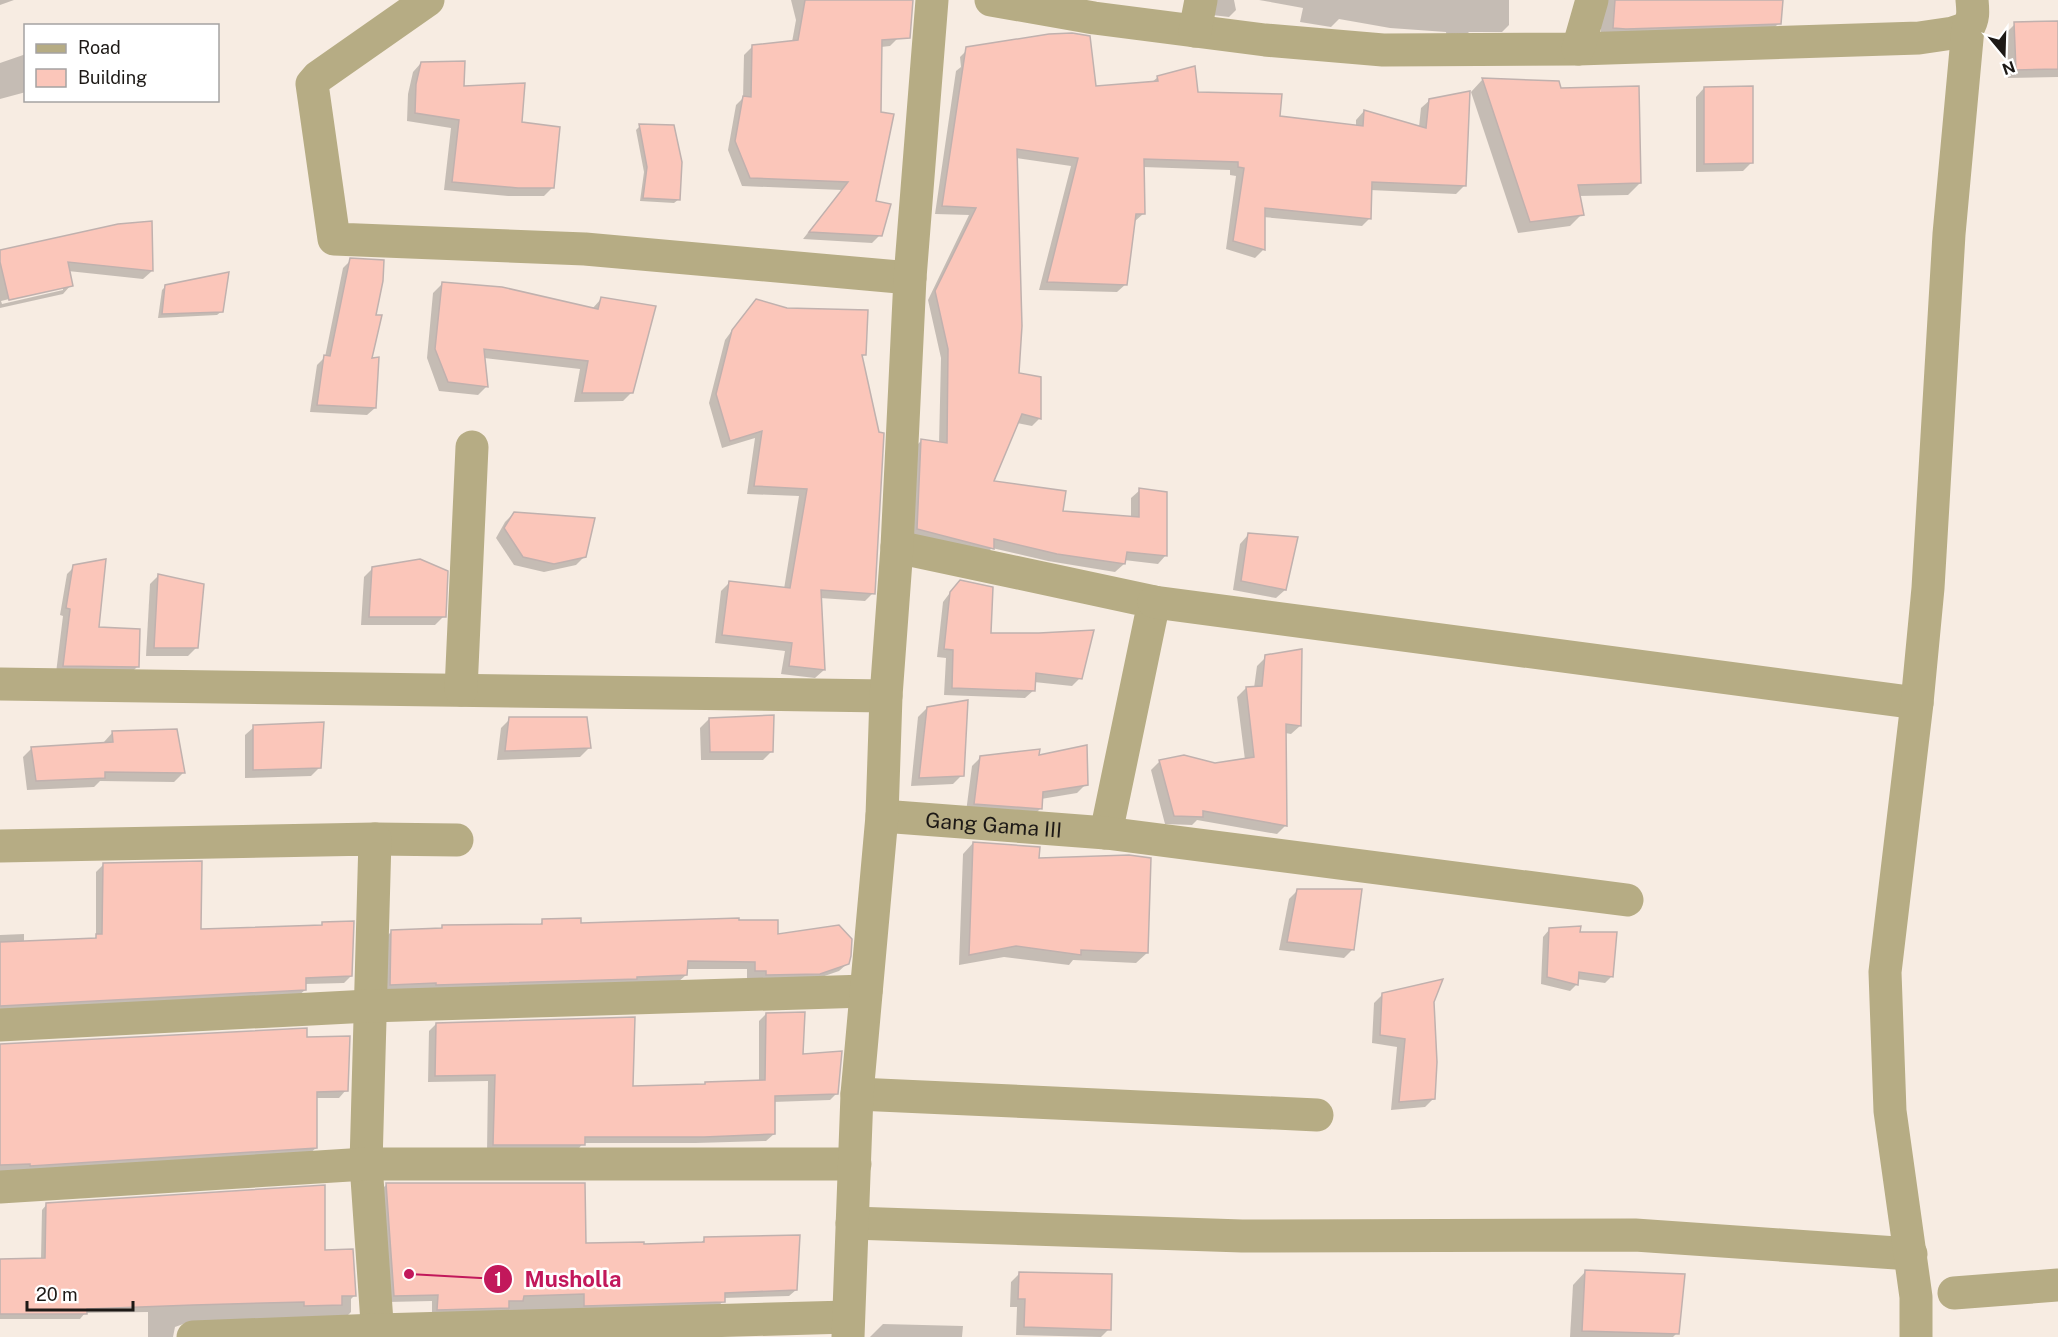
<svg xmlns="http://www.w3.org/2000/svg" width="2058" height="1337" viewBox="0 0 2058 1337" font-family="'Public Sans',sans-serif">
  <style>
    .shadow { fill: #0003; fill-rule: evenodd }
    .building { fill: #fbc6ba; stroke: #c0b1ae; stroke-width: 1.5 }
    .lines { fill: none; stroke-linecap: round; stroke-linejoin: round }
    .minor { stroke: #b6ac84; stroke-width: 33 }
    .labels { text-anchor: middle; dominant-baseline: central; stroke-width: 5; stroke-linejoin: round; paint-order: stroke }
    .street-label { font-size: 21px; fill: #1d1916; stroke: #fff }
    .leader { fill: none; stroke: #c2185b; stroke-width: 2 }
    .callout-dot { fill: #c2185b; stroke: #fff; stroke-width: 2 }
    .mark-label { font-size: 18px; text-anchor: middle; font-weight: bold; fill: #fff }
    .callout-label { font-size: 22px; text-anchor: middle; font-weight: bold; fill: #c2185b; stroke: #fff; stroke-width: 5; stroke-linejoin: round; paint-order: stroke }
  </style>
  <rect width="100%" height="100%" fill="#f7ece2"/>
  <g class="shadow">
    <polygon points="0,0 14,0 0,5"/>
    <polygon points="791,0 890,0 898,38 890,46 881,47 874,203 880,235 872,243 803,239 842,190 742,186 728,150 736,105 743,98 744,55 752,47 792,42 796,20"/>
    <polygon points="1211,0 1234,0 1236,10 1229,17 1212,15"/>
    <polygon points="1259,0 1509,0 1509,25 1502,32 1469,32 1464,37 1447,37 1446,32 1390,28 1339,19 1331,27 1300,22 1303,8"/>
    <polygon points="1603,0 1781,0 1779,23 1766,36 1600,40"/>
    <polygon points="2058,23 2058,77 2008,78 2006,33 2015,24"/>
    <polygon points="969,48 1095,88 1151,83 1158,77 1196,93 1279,118 1356,126 1356,120 1364,111 1419,127 1421,108 1430,100 1465,185 1456,194 1370,190 1370,218 1362,226 1263,217 1263,250 1255,258 1226,249 1236,176 1230,175 1230,170 1143,167 1143,214 1134,222 1126,284 1117,292 1039,290 1071,166 1016,158 1017,375 1040,418 1032,426 1017,423 992,482 1062,513 1131,518 1131,498 1140,490 1166,555 1158,564 1124,560 1124,564 1115,572 1048,561 992,548 984,556 909,537 913,449 921,441 939,444 941,358 928,300 969,215 935,214 956,71 961,67 960,57"/>
    <polygon points="26,54 26,92 0,99 0,63"/>
    <polygon points="421,63 521,123 552,188 544,196 508,196 444,190 451,128 407,121 408,94 413,72"/>
    <polygon points="1482,80 1558,82 1560,89 1640,183 1628,195 1579,196 1582,214 1570,226 1518,233 1471,92"/>
    <polygon points="1704,88 1752,162 1743,171 1696,172 1696,97"/>
    <polygon points="640,126 679,199 674,203 640,201 644,172 636,130"/>
    <path d="M0 251 152 271 143 279 68 271 71 285 63 294 0 308ZM63 286V290L2 304 1 301Z"/>
    <polygon points="351,260 374,316 371,360 375,408 367,415 310,412 317,365 325,357 343,268"/>
    <polygon points="442,284 592,309 601,299 632,392 623,401 574,402 580,369 484,358 487,386 478,395 439,391 427,358 433,293"/>
    <polygon points="166,286 222,311 217,315 158,318 162,290"/>
    <polygon points="748,309 864,355 861,357 873,593 865,601 820,598 824,670 815,678 781,674 785,651 715,643 721,591 729,583 784,589 799,496 747,494 755,438 722,448 709,403 725,340"/>
    <polygon points="514,513 585,556 576,565 544,572 514,565 496,538 505,522"/>
    <polygon points="1248,535 1285,590 1276,598 1233,590 1240,544"/>
    <polygon points="74,567 98,628 138,666 130,674 56,673 63,616 60,615 67,574"/>
    <polygon points="373,568 444,616 435,625 361,625 364,577"/>
    <polygon points="159,575 197,647 188,656 146,656 150,584"/>
    <polygon points="952,590 989,634 1080,678 1072,686 1034,682 1034,690 1025,698 944,695 946,658 937,657 943,602"/>
    <polygon points="1266,657 1300,726 1291,734 1285,733 1286,825 1277,834 1197,820 1192,825 1165,824 1151,770 1160,761 1215,764 1245,760 1237,697 1246,688 1254,688 1257,666"/>
    <polygon points="927,708 962,775 953,784 911,786 918,717"/>
    <polygon points="510,719 589,748 580,757 497,760 501,728"/>
    <polygon points="709,719 772,751 763,760 701,760 700,728"/>
    <polygon points="254,727 320,767 311,776 245,778 245,735"/>
    <polygon points="112,733 183,773 174,782 100,781 94,787 27,790 23,757 32,748 104,744 104,742"/>
    <polygon points="981,757 1037,757 1086,784 1077,793 1041,799 1040,809 1032,817 966,812 972,766"/>
    <polygon points="973,843 1037,860 1147,953 1136,963 1073,960 1069,965 1004,957 959,965 963,854"/>
    <polygon points="104,864 200,931 320,926 323,924 351,976 344,983 305,984 305,990 297,997 0,1013 0,935 24,934 24,942 93,940 96,937 96,872"/>
    <polygon points="1298,890 1352,950 1344,958 1279,950 1289,899"/>
    <polygon points="543,921 579,925 777,936 848,963 839,971 810,981 747,978 747,969 686,969 686,975 677,983 382,992 384,939 392,931 439,930 442,927 538,926"/>
    <polygon points="1549,930 1579,933 1612,976 1605,983 1577,979 1577,984 1570,991 1541,984 1543,937"/>
    <polygon points="1383,994 1433,1002 1434,1098 1425,1107 1391,1110 1397,1047 1372,1043 1374,1003"/>
    <polygon points="766,1014 837,1093 830,1100 773,1102 774,1134 766,1141 696,1143 583,1143 576,1152 487,1152 488,1081 428,1082 429,1031 436,1024 631,1087 703,1086 759,1082 759,1021"/>
    <polygon points="0,1045 346,1090 339,1098 316,1098 316,1148 308,1155 0,1172"/>
    <polygon points="387,1184 585,1244 642,1246 699,1244 705,1239 796,1290 789,1296 723,1298 723,1301 717,1308 432,1315 432,1301 388,1302 380,1191"/>
    <polygon points="47,1204 324,1252 355,1295 351,1299 351,1312 346,1317 186,1323 175,1327 173,1337 148,1337 148,1312 85,1313 80,1319 0,1319 0,1261 41,1259 42,1210"/>
    <polygon points="1586,1271 1677,1333 1673,1337 1570,1337 1573,1285"/>
    <polygon points="1020,1273 1109,1329 1101,1337 1016,1335 1017,1307 1010,1307 1011,1282"/>
    <polygon points="883,1324 963,1326 962,1337 870,1337"/>
  </g>
  <g class="building">
    <polygon points="805,0 913,0 910,38 882,40 881,112 894,114 876,201 891,204 882,236 809,232 848,182 750,178 735,141 743,96 751,97 752,45 798,40"/>
    <polygon points="1615,0 1783,0 1781,24 1626,29 1613,28"/>
    <polygon points="2058,21 2058,69 2016,70 2014,22"/>
    <polygon points="1072,33 1090,36 1096,86 1158,81 1157,76 1195,66 1198,92 1282,94 1280,116 1363,126 1364,110 1426,128 1429,99 1470,91 1466,186 1372,182 1371,219 1265,208 1265,250 1233,241 1244,168 1238,167 1238,162 1144,159 1145,214 1136,214 1127,285 1047,282 1078,158 1017,149 1022,326 1019,373 1041,377 1041,419 1022,414 994,481 1066,491 1063,511 1139,517 1139,488 1167,492 1167,556 1127,552 1125,564 1057,554 994,539 994,549 917,529 921,439 947,443 948,349 935,291 976,208 942,206 966,47 1049,34"/>
    <polygon points="465,61 464,86 525,83 522,122 560,127 554,188 518,188 452,182 459,120 415,113 416,84 421,62"/>
    <polygon points="1482,78 1559,81 1561,88 1639,86 1641,183 1578,185 1584,215 1530,222"/>
    <polygon points="1753,86 1753,163 1704,164 1704,87"/>
    <polygon points="639,124 674,125 682,162 680,200 643,198 647,167"/>
    <polygon points="152,221 153,271 68,262 73,286 9,300 0,262 0,250 118,224"/>
    <polygon points="350,258 384,260 383,281 376,315 382,315 372,358 379,357 376,408 317,405 324,355 330,356"/>
    <polygon points="229,272 223,312 162,314 165,285"/>
    <polygon points="442,282 502,287 598,309 601,297 656,306 633,393 582,393 588,361 484,349 488,387 448,382 435,349"/>
    <polygon points="756,299 787,308 868,310 866,355 862,355 879,432 884,433 875,594 821,590 825,670 789,666 792,643 722,635 729,581 790,588 807,489 754,486 762,431 730,441 716,394 732,330"/>
    <polygon points="514,512 595,518 586,557 554,564 523,557 504,528"/>
    <polygon points="1248,533 1298,537 1286,590 1241,581"/>
    <polygon points="106,559 99,627 140,629 139,667 63,666 70,609 66,608 73,565"/>
    <polygon points="420,559 448,571 446,617 369,617 372,567"/>
    <polygon points="158,574 204,584 198,648 154,648"/>
    <polygon points="960,580 993,587 991,633 1039,633 1094,630 1082,679 1036,673 1035,691 952,688 953,650 944,649 950,592"/>
    <polygon points="1302,649 1301,726 1286,724 1287,826 1203,811 1203,817 1174,816 1159,760 1184,755 1215,763 1254,757 1246,687 1262,686 1265,655"/>
    <polygon points="968,700 964,776 919,778 927,707"/>
    <polygon points="774,715 773,752 710,752 709,718"/>
    <polygon points="509,717 587,717 591,748 505,751"/>
    <polygon points="324,722 321,768 253,770 253,725"/>
    <polygon points="177,729 185,773 105,772 105,778 36,781 31,747 113,742 112,731"/>
    <polygon points="1087,745 1088,785 1043,792 1042,809 974,804 980,756 1040,749 1039,755"/>
    <polygon points="973,842 1040,847 1039,858 1129,855 1151,858 1148,953 1081,950 1081,955 1016,946 969,955"/>
    <polygon points="202,861 201,929 322,925 322,922 354,921 352,976 306,978 306,990 0,1006 0,942 96,938 96,934 102,934 103,863"/>
    <polygon points="1297,889 1362,889 1354,950 1287,942"/>
    <polygon points="581,918 581,923 739,918 739,920 778,920 778,934 839,925 852,939 851,956 849,964 820,974 766,975 766,971 755,971 755,962 688,961 687,975 637,977 637,979 436,985 436,983 390,985 391,930 442,928 442,925 542,924 542,919"/>
    <polygon points="1581,926 1580,932 1617,932 1613,977 1579,972 1578,985 1547,977 1549,928"/>
    <polygon points="1443,979 1434,1002 1437,1062 1435,1099 1399,1102 1405,1039 1380,1035 1382,993"/>
    <polygon points="805,1012 803,1054 842,1051 838,1094 775,1096 775,1134 704,1137 585,1137 585,1145 493,1145 495,1075 435,1076 436,1023 635,1017 633,1086 705,1084 705,1082 765,1080 766,1013"/>
    <polygon points="307,1028 307,1037 350,1036 348,1091 317,1092 317,1148 30,1166 30,1164 0,1165 0,1044"/>
    <polygon points="386,1183 585,1183 586,1243 644,1242 644,1244 704,1242 704,1237 800,1235 797,1290 725,1293 725,1302 584,1306 584,1294 524,1296 523,1301 509,1301 509,1308 437,1310 438,1295 394,1296"/>
    <polygon points="325,1185 325,1250 353,1249 356,1296 342,1296 342,1305 304,1306 304,1302 193,1305 87,1309 87,1314 0,1314 0,1259 45,1258 46,1203"/>
    <polygon points="1585,1270 1685,1274 1679,1334 1582,1331"/>
    <polygon points="1019,1272 1112,1274 1111,1330 1024,1327 1025,1299 1018,1299"/>
  </g>
  <g class="lines">
    <g class="minor">
      <polyline points="428,0 318,77 312,84 334,239 585,249 910,278"/>
      <polyline points="991,0 1094,18 1265,40 1383,50 1578,49 1919,38 1953,33 1968,28"/>
      <polyline points="1195,31 1201,0"/>
      <polyline points="1578,49 1592,0"/>
      <polyline points="897,547 1154,602 1106,833"/>
      <polyline points="1154,602 1917,703"/>
      <polyline points="0,684 886,696"/>
      <polyline points="461,690 472,447"/>
      <path id="s1" d="M882 816 1106 833 1627 900"/>
      <polyline points="375,839 457,840"/>
      <polyline points="0,846 375,839 366,1164 378,1337"/>
      <polyline points="0,1025 369,1006 866,991"/>
      <polyline points="857,1094 1317,1115"/>
      <polyline points="0,1187 366,1164 855,1164"/>
      <polyline points="852,1223 1242,1236 1635,1235 1911,1254"/>
      <polyline points="1954,1293 2058,1285"/>
      <polyline points="193,1337 378,1330 848,1317"/>
      <polyline points="848,1337 857,1094 882,816 886,696 897,547 910,278 932,0"/>
      <path d="M1916 1337V1297L1890 1111 1885 972 1917 703 1928 588 1949 234 1968 28C1974 18 1973 11 1972 0"/>
    </g>
  </g>
  <g class="labels">
    <g class="street-label">
      <text stroke="none"><textPath href="#s1" startOffset="112">Gang Gama III</textPath></text>
    </g>
  </g>
  <path class="leader" d="M409 1274L498 1279"/>
  <g class="callout-dot">
    <circle cx="409" cy="1274" r="6"/>
    <circle cx="498" cy="1279" r="15"/>
  </g>
  <g class="mark-label">
    <text x="498" y="1286">1</text>
  </g>
  <g class="callout-label">
    <text x="573" y="1287">Musholla</text>
  </g>
  <rect x="24" y="24" width="195" height="78" fill="#ffffff" stroke="#a5a3a2" stroke-width="1.5"/>
  <rect x="36" y="44" width="30" height="9" fill="#b6ac84" stroke="#a5a3a2" stroke-width="1.5"/>
  <text x="78" y="54" font-size="18" fill="#1d1916">Road</text>
  <rect x="36" y="69" width="30" height="18" fill="#fbc6ba" stroke="#a5a3a2" stroke-width="1.5"/>
  <text x="78" y="84" font-size="18" fill="#1d1916">Building</text>
  <g transform="translate(2004 54) rotate(161)" stroke="#ffffff" stroke-width="4.5" paint-order="stroke">
  <path d="M0-4.5L10 22L0 15L-10 22Z" fill="#1d1916"/>
  <text y="-9" font-size="16" font-weight="bold" text-anchor="middle" fill="#1d1916">N</text>
  </g>
  <path d="M27 1301v9h106v-9" fill="none" stroke="#1d1916" stroke-width="3"/>
  <text x="36" y="1301" font-size="18" fill="#1d1916" stroke="#ffffff" stroke-width="4.5" paint-order="stroke">20 m</text>
</svg>
